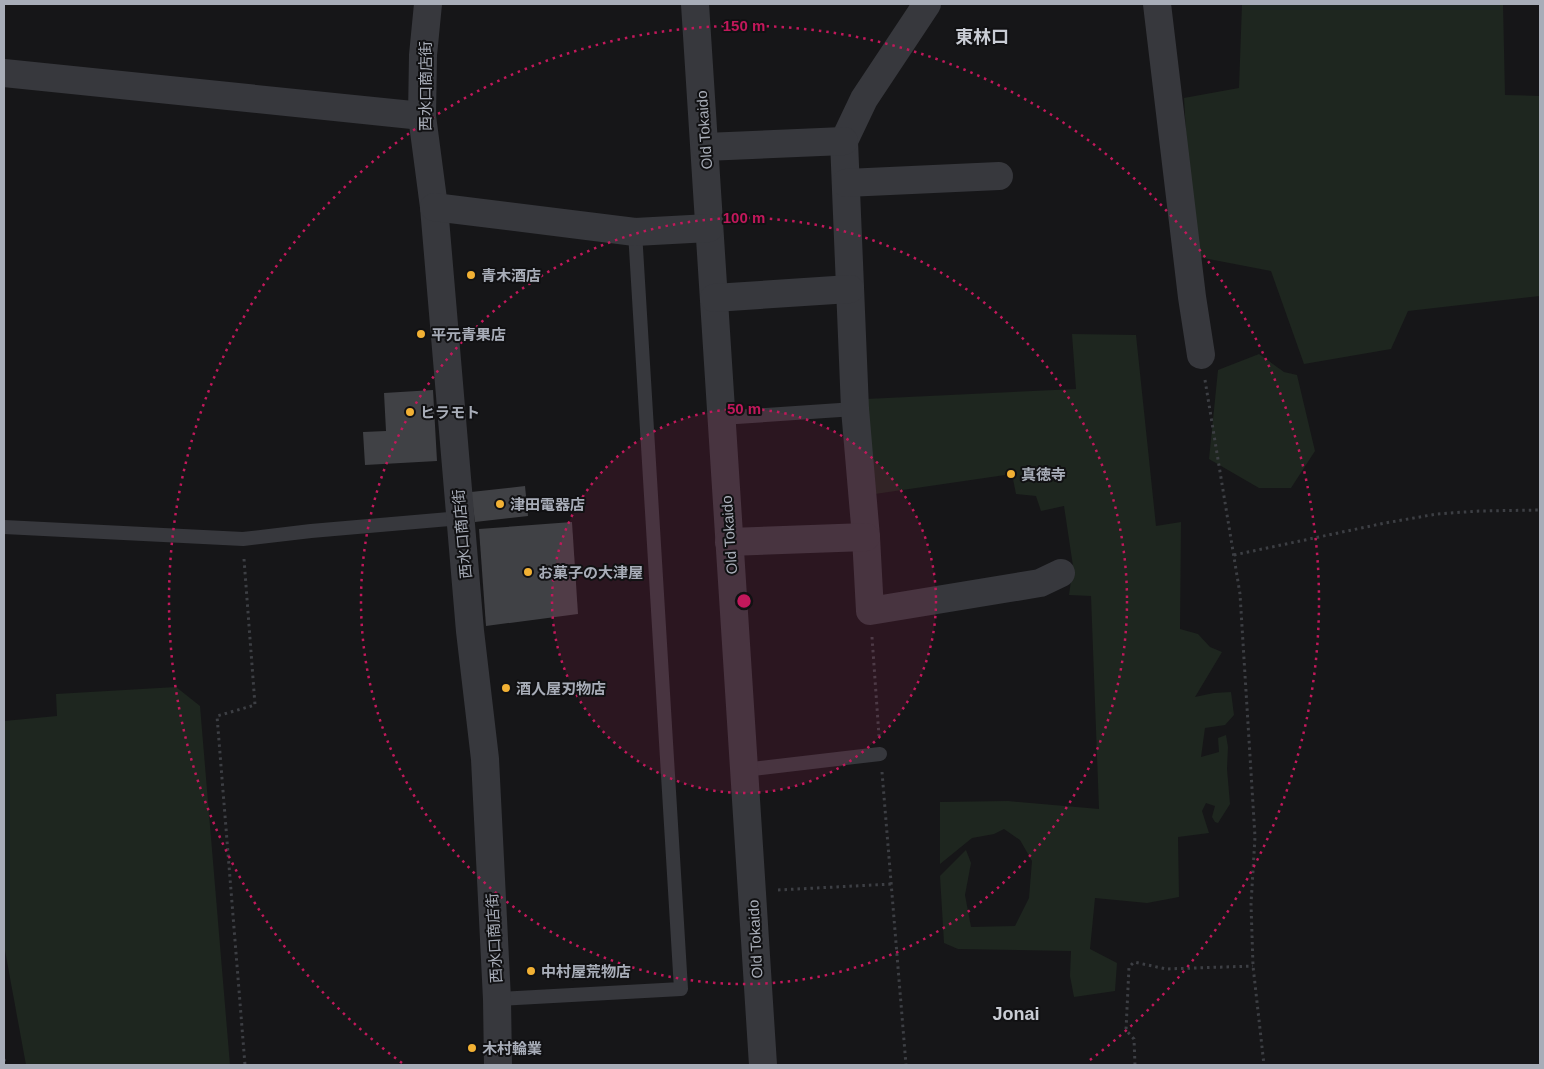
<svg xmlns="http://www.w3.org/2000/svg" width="1544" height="1069" viewBox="0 0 1544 1069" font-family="Arial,'Noto Sans JP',sans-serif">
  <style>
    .green { fill: #1e261f }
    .building { fill: #404145 }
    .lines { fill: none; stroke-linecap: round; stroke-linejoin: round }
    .path { stroke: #3d3f44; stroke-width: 3; stroke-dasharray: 2.5 4; stroke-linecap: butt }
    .service { stroke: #37383d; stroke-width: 14 }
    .minor { stroke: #37383d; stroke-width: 28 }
    .ring { fill: none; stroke: #c2185b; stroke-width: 2.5; stroke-dasharray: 2.5 5 }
    .poi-dot { fill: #f2b134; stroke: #111113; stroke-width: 2 }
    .labels { text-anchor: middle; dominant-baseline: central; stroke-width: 4; stroke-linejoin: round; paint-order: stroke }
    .street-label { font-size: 15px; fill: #a8adb8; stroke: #111113 }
    .poi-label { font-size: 15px; font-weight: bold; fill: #a8adb8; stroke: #111113; text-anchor: start }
    .quarter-label { font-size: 18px; font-weight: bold; fill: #c9ccd4; stroke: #111113 }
    .centre { fill: #c2185b; stroke: #111113; stroke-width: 2.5 }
    .ring-label { font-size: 15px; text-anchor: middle; font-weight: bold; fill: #c2185b; stroke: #111113; stroke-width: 4; stroke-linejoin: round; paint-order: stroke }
  </style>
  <rect width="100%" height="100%" fill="#161618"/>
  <g class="green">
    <polygon points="1242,4 1503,4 1505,95 1540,96 1540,296 1408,311 1391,349 1304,364 1271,271 1193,256 1184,98 1239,88"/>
    <polygon points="1072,334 1136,335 1156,526 1181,522 1180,629 1198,634 1210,647 1222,652 1195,697 1214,693 1231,692 1234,715 1225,725 1205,728 1201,757 1219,752 1218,738 1226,735 1228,747 1227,769 1230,804 1218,823 1215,822 1212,817 1215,806 1206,803 1202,811 1209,833 1178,837 1179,897 1147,903 1095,898 1090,949 1117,963 1115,991 1074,997 1070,976 1071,951 958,949 944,943 940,876 966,850 971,863 965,895 971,927 1015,926 1029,898 1032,861 1020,840 1004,829 994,834 972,838 940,864 940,802 1008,801 1099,809 1091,596 1069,595 1073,566 1064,506 1041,511 1036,496 1016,494 1012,474 875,494 866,399 1076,389"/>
    <polygon points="1259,354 1284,372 1297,375 1315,451 1291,488 1259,488 1209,459 1218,370"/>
    <polygon points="176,687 200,706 230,1065 26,1065 4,945 4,721 57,716 56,694"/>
  </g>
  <g class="building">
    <polygon points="433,390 437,461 365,465 363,432 386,431 384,393"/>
    <polygon points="525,486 528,516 475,522 471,492"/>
    <polygon points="572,522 578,614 486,626 479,529"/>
  </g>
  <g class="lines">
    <g class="path">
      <polyline points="1205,380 1240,594 1255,837 1251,904 1253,966 1264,1065"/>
      <polyline points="1234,555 1385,523 1437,514 1479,511 1540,510"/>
      <polyline points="244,559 255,705 217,716 245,1065"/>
      <polyline points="872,637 879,736"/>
      <polyline points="882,772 906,1065"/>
      <polyline points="778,890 892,884"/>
      <polyline points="4,1059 5,1065"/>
      <polyline points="1135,1065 1134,1039 1126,1030 1129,967 1134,962 1166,969 1253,966"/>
    </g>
    <g class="service">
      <polyline points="721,418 855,409"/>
      <polyline points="4,527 243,539 311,531 461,518"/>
      <polyline points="744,770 880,754"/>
      <polyline points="497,999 681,989 635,232"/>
    </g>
    <g class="minor">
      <polyline points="428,4 423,55 422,116 434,207 470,631 485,759 497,999 498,1065"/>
      <polyline points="695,4 763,1065"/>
      <polyline points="927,4 864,99 844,141 855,409 866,537 870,611 1040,583 1061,573"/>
      <polyline points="1157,4 1192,297 1201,355"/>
      <polyline points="4,73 422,116"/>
      <polyline points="705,147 844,141"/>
      <polyline points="846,183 999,176"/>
      <polyline points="434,207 635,232 709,228"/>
      <polyline points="714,298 850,289"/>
      <polyline points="729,542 866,537"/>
    </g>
  </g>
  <circle cx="744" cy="601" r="192" fill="#c2185b" fill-opacity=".12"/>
  <g class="ring">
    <circle cx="744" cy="601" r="192"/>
    <circle cx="744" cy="601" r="383"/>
    <path d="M402 1063A575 575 0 1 1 1086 1063"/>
  </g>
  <g class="poi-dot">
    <circle cx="471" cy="275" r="5"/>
    <circle cx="421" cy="334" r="5"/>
    <circle cx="410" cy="412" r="5"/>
    <circle cx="1011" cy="474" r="5"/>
    <circle cx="500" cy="504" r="5"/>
    <circle cx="528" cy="572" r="5"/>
    <circle cx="506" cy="688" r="5"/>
    <circle cx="531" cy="971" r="5"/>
    <circle cx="472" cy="1048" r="5"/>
  </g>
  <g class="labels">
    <g class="street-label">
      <text transform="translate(425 86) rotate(-90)">西水口商店街</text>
      <text transform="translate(704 130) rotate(-94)">Old Tokaido</text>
      <text transform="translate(462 534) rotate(-95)">西水口商店街</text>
      <text transform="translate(729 535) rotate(-94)">Old Tokaido</text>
      <text transform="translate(494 938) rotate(-93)">西水口商店街</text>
      <text transform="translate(755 939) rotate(-93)">Old Tokaido</text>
    </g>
    <g class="poi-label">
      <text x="481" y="275">青木酒店</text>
      <text x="431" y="334">平元青果店</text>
      <text x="420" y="412">ヒラモト</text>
      <text x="1021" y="474">真徳寺</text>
      <text x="510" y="504">津田電器店</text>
      <text x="538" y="572">お菓子の大津屋</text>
      <text x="516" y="688">酒人屋刃物店</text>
      <text x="541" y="971">中村屋荒物店</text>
      <text x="482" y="1048">木村輪業</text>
    </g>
    <g class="quarter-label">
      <text x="982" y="37">東林口</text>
      <text x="1016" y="1014">Jonai</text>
    </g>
  </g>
  <circle cx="744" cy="601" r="8" class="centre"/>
  <g class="ring-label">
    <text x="744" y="31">150 m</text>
    <text x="744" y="223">100 m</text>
    <text x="744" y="414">50 m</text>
  </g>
  <rect width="1544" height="1069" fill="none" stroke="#a8adb8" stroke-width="10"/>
</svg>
